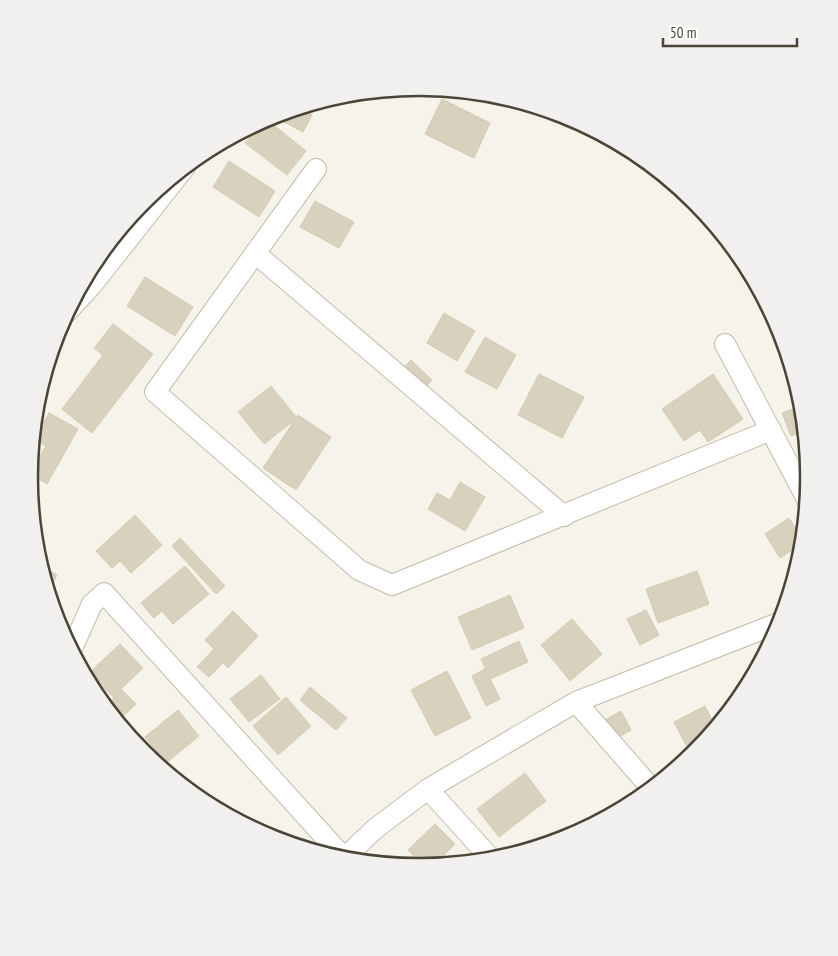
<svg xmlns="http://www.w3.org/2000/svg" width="838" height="956" viewBox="0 0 838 956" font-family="'PT Sans Narrow',sans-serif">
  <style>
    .building { fill: #d8d1be; stroke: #d4cab1 }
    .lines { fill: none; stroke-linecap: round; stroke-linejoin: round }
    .lane-casing { stroke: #c2bdab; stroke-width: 12 }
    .street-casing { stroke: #c2bdab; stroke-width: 22 }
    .lane { stroke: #fff; stroke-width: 10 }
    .street { stroke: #fff; stroke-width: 20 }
    .rim { fill: none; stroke: #4b4537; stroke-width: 2.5 }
  </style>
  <rect width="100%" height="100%" fill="#f6f4ea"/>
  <g class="building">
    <polygon points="442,99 490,123 474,158 425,134"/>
    <polygon points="300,108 312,115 303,132 284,122 290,111"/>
    <polygon points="266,119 306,151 287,175 245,143 262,122"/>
    <polygon points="229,161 275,191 259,217 213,187"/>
    <polygon points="315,201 354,222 339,248 300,227"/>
    <polygon points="145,277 193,307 175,336 127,306"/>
    <polygon points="444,313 475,331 457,361 427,343"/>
    <polygon points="113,324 153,354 92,433 62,409 103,355 94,348"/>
    <polygon points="485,337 516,355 497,389 465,372"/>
    <polygon points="411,360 432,380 424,389 402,370"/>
    <polygon points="539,374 584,397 562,438 518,415"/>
    <polygon points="713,374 743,419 708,442 700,430 684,441 662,409"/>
    <polygon points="271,386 297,418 264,444 238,412"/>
    <polygon points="802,406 805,431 791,436 782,413"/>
    <polygon points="49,413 78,429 47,484 30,474 46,446 34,439"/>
    <polygon points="298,415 331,437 296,490 263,468"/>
    <polygon points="460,482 485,497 465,531 428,509 437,493 450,500"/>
    <polygon points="135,515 162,545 131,573 120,561 112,568 96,551"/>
    <polygon points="789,518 803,540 803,543 780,558 765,534"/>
    <polygon points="180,538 225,586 216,594 172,546"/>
    <polygon points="40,566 57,575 48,592"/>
    <polygon points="185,566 209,594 173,624 162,611 154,618 141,603"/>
    <polygon points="697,571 709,604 658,623 646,589"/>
    <polygon points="510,595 524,628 472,650 458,617"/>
    <polygon points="646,610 659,635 640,645 627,619"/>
    <polygon points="233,611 258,636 228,668 223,663 209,677 197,667 214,649 205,640"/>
    <polygon points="572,619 602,654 570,681 541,645"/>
    <polygon points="519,641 528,662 490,679 481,659"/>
    <polygon points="120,644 143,668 121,689 136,704 117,722 104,707 114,698 89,673"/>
    <polygon points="485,669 500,699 486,706 472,676"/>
    <polygon points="447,671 471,718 435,736 411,690"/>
    <polygon points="261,675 280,699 249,722 230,699"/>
    <polygon points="310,687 347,718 336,730 300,700"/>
    <polygon points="286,697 311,726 278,755 253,726"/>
    <polygon points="705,706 716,728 697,752 693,745 687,747 674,722"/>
    <polygon points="178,710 199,736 166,763 145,737"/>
    <polygon points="621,711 631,730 615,739 605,720"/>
    <polygon points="525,773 546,801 499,837 477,809"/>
    <polygon points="435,824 455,844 444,855 453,865 425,868 408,850"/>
    <polygon points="281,830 301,848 273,839"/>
  </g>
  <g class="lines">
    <defs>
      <polyline id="lane" points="807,455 805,459 808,465"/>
      <g id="street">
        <polyline points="316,169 155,392 359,570 392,585 771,430"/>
        <polyline points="255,253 564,516"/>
        <polyline points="67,312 92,285 185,167"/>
        <polyline points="725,344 807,499"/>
        <polyline points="71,651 92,604 104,593 344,858"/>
        <polyline points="576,702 652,789"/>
        <polyline points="428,789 493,861"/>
        <polyline points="342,860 376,828 428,789 576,702 781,622"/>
      </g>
    </defs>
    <use href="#lane" class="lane-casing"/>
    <use href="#street" class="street-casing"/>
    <use href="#lane" class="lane"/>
    <use href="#street" class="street"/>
  </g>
  <path d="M0 0H838V956H0ZM38 477a381 381 0 1 1 762 0a381 381 0 1 1-762 0Z" fill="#f1f0ef" fill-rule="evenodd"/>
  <path class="rim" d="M38 477a381 381 0 1 1 762 0a381 381 0 1 1-762 0Z"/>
  <path d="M663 38v8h134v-8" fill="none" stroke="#4b4537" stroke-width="2.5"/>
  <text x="670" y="38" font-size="15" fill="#4b4537" stroke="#ffffff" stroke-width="4" paint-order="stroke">50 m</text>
</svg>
